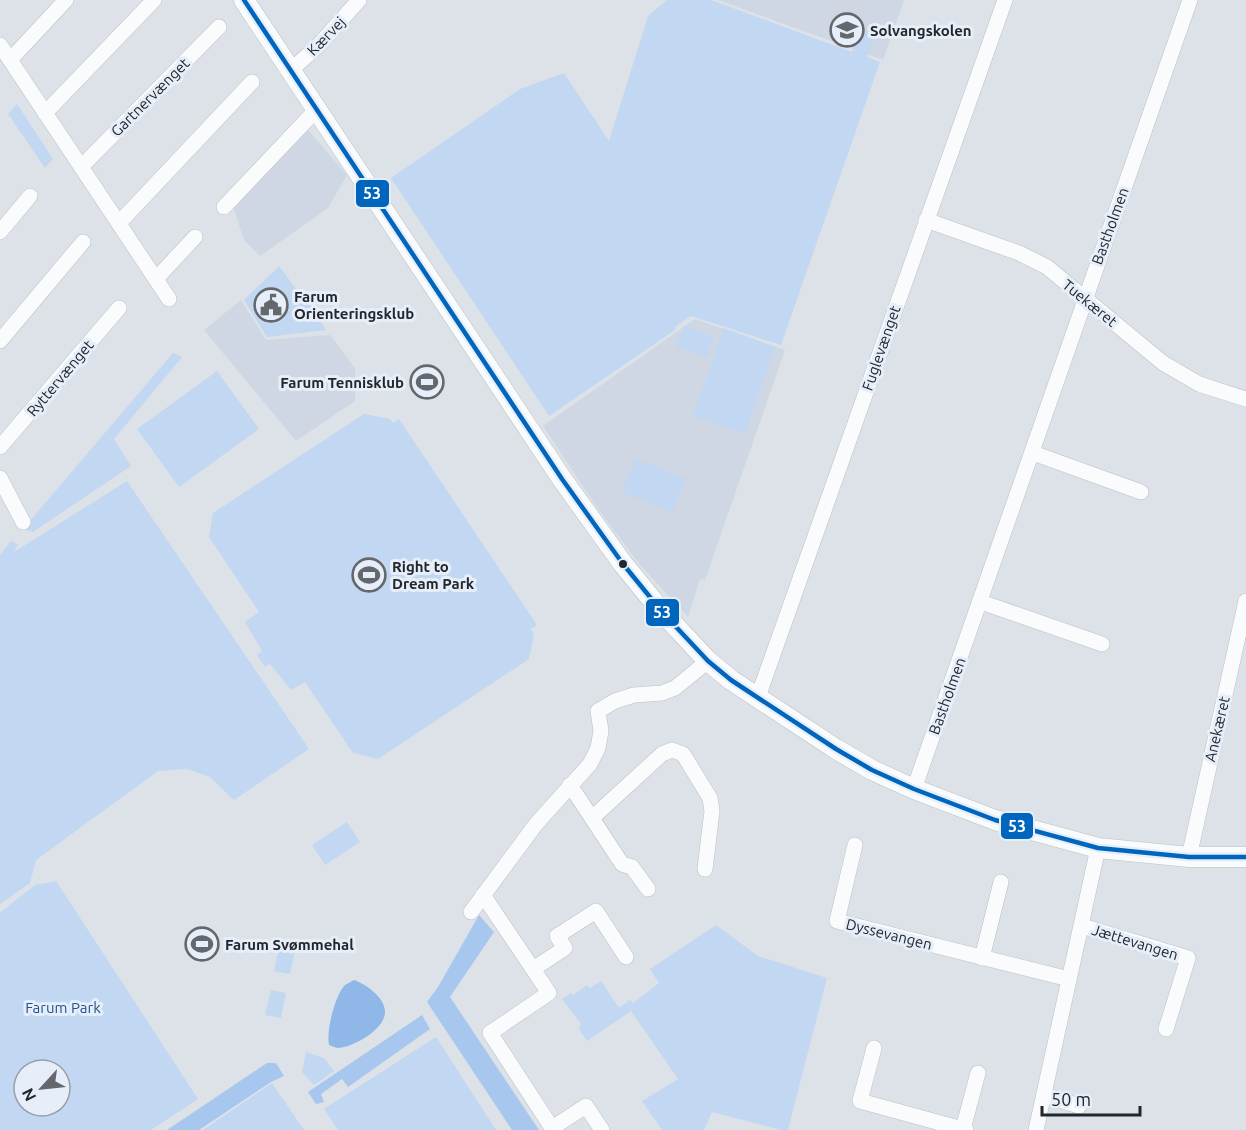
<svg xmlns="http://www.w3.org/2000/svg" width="1246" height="1130" viewBox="0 0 1246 1130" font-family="Ubuntu,sans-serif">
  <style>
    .built { fill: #ced7e3 }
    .green { fill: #c2d7f1; fill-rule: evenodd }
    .forest { fill: #a7c7ef }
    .water { fill: #8fb7e8 }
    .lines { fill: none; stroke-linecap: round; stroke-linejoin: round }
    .minor-casing { stroke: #bcc0c4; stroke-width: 16 }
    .tertiary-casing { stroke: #bcc0c4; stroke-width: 21 }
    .minor { stroke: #fafbfc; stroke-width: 15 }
    .tertiary { stroke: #fafbfc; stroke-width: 20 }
    .bus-1-casing { stroke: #e6eef9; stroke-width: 9 }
    .bus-1 { stroke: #0065bd; stroke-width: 4.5 }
    .bus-dot { fill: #23262a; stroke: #e6eef9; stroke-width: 2 }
    .labels { text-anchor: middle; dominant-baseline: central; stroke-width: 6; stroke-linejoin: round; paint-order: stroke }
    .poi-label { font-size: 15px; font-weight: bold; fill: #23262a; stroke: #e6eef9; text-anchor: start }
    .street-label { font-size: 15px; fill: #23262a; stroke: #e6eef9 }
    .park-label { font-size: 15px; fill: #1d5290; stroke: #e6eef9 }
    .line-badge { stroke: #e6eef9; stroke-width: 2 }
    .badge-label { font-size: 16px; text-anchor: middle; font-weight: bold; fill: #fff }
  </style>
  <rect width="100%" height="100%" fill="#dde2e8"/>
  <g class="built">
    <polygon points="718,0 904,0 883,60"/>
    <polygon points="308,130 347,175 328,208 260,256 244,240 233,206"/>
    <polygon points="241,300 266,340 330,335 355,368 355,401 296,441 204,330"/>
    <polygon points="695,319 785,350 705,580 700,579 688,617 640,565 598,509 543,426"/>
  </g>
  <g class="green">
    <polygon points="667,0 711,0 852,52 860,30 875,35 867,57 880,62 781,345 691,316 676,326 675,330 549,416 391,178 520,89 564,73 609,141 648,16"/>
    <polygon points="17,104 53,159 45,168 8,114"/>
    <polygon points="279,266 297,290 299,289 326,330 267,337 244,300"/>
    <polygon points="684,326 714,337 707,357 676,347"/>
    <polygon points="724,328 775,347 745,434 693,416"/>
    <polygon points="173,353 182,357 114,439 131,466 33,532 23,529"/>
    <polygon points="217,371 259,429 179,487 137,429"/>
    <polygon points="364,414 390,419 393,423 399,419 537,625 531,629 534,635 529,659 378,759 353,753 305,682 291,690 270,664 265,667 257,655 262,651 245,622 259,612 209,537 213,513"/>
    <polygon points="636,459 686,479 672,512 622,492"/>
    <polygon points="127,481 309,749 234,800 210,777 187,769 158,771 36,860 30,883 0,904 0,555 11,541 18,544 14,552"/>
    <polygon points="347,822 360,842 325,865 312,845"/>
    <path d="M56 881 198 1099 151 1130H0V913L35 885ZM24 1070H60V1106H24Z"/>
    <polygon points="716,925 758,956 827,978 788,1130 781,1130 712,1112 704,1130 662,1130 642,1101 678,1079 631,1011 587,1041 579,1029 581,1024 562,999 571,993 573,995 587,985 590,988 601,981 619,1008 630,1000 633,1003 659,983 650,969"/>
    <polygon points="279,946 295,950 290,974 274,971"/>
    <polygon points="271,990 286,993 281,1018 265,1015"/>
    <polygon points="436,1037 496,1130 338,1130 324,1109"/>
    <polygon points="306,1052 324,1058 334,1071 314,1085 302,1072"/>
    <polygon points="272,1083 304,1130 203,1130"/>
  </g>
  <g class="forest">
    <polygon points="479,915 494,932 450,997 539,1130 512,1130 427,1002 438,987"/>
    <polygon points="422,1015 430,1029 348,1087 342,1079 321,1094 324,1102 316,1104 308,1092"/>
    <polygon points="267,1063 276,1063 284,1076 271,1082 199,1130 167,1130"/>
  </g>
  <path class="water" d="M354 980C366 984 386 998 385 1013 384 1030 352 1048 337 1048L329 1045C326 1031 335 995 345 985 348 983 351 982 354 980Z"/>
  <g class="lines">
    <defs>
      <g id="minor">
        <polyline points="0,45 169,299"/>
        <polyline points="10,60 66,0"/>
        <polyline points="291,70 319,45 359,0"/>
        <polyline points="45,113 154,0"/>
        <polyline points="81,167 219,27"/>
        <polyline points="224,207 317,109"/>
        <polyline points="926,220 1019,253 1047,267 1163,363 1199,384 1246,399"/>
        <polyline points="119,223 252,82"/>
        <polyline points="0,232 30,196"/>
        <polyline points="156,279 195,237"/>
        <polyline points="0,341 83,242"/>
        <polyline points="0,447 119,308"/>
        <polyline points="1033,453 1141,492"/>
        <polyline points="0,478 23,522"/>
        <polyline points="981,602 1102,644"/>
        <polyline points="758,697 1005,0"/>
        <polyline points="570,785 622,864 632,867 648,889"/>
        <polyline points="914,789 1190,0"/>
        <polyline points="592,818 662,754 672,750 683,754 710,798 712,811 705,869"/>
        <polyline points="855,845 837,921 1069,979"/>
        <polyline points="1189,857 1246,601"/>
        <polyline points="483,895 549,993 490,1033 552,1128 586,1106 602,1130"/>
        <polyline points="471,912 536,824 590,764 598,748 601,731 598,711 615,701 634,695 662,693 675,688 708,661"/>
        <polyline points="1082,926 1188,958 1166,1029"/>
        <polyline points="982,958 1001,882"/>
        <polyline points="533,969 565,948 557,936 596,911 626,957"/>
        <polyline points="874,1048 860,1101 966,1130"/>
        <polyline points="1044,1095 1079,1106"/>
        <polyline points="963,1129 978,1073"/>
        <polyline points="1036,1130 1098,848"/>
      </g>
      <polyline id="tertiary" points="244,0 562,479 623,564 663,613 708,661 731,680 836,749 872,770 914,789 995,820 1098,848 1189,857 1246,857"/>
    </defs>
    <use href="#minor" class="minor-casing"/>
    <use href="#tertiary" class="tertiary-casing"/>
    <use href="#minor" class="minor"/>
    <use href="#tertiary" class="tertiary"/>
    <defs>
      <polyline id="bus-1" points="244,0 562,479 623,564 663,613 708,661 731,680 836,749 872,770 914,789 995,820 1098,848 1189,857 1246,857"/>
    </defs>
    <use href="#bus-1" class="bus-1-casing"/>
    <use href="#bus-1" class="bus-1"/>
  </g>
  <defs>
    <symbol id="school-ring" viewBox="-11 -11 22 22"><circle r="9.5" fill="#e6eef9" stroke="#64686c" stroke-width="1.5"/><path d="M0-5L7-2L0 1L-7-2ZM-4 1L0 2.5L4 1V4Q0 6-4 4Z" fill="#64686c"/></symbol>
    <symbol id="civic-ring" viewBox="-11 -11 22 22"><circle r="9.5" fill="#e6eef9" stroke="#64686c" stroke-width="1.5"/><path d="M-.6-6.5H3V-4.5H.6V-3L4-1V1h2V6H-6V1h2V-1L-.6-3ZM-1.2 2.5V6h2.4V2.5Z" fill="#64686c"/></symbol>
    <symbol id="stadium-ring" viewBox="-11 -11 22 22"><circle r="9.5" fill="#e6eef9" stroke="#64686c" stroke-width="1.5"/><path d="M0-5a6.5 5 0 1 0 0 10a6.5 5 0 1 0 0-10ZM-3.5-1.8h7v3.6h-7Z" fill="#64686c"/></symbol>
  </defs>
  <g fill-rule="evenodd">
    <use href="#school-ring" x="828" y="11" width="38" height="38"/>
    <use href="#civic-ring" x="252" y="286" width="38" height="38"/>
    <use href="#stadium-ring" x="408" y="363" width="38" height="38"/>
    <use href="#stadium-ring" x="350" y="556" width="38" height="38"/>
    <use href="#stadium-ring" x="183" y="925" width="38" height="38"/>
  </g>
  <circle class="bus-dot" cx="623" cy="564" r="5"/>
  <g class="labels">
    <g class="poi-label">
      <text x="870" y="30">Solvangskolen</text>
      <text x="294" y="296">Farum<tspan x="294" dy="17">Orienteringsklub</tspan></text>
      <text x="404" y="382" text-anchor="end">Farum Tennisklub</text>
      <text x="392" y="566">Right to<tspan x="392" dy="17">Dream Park</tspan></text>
      <text x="225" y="944">Farum Svømmehal</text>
    </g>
    <g class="street-label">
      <text transform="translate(326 36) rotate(-46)">Kærvej</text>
      <text transform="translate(150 97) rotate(-45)">Gartnervænget</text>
      <text transform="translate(1110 226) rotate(-70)">Bastholmen</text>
      <text transform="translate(1090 303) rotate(39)">Tuekæret</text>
      <text transform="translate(881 348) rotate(-71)">Fuglevænget</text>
      <text transform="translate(60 378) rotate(-50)">Ryttervænget</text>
      <text transform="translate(947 696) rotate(-70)">Bastholmen</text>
      <text transform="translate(1217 729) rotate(-77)">Anekæret</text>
      <text transform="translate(889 934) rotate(14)">Dyssevangen</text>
      <text transform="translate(1135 942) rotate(17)">Jættevangen</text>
    </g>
    <g class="park-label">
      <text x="63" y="1007">Farum Park</text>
    </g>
  </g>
  <g class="line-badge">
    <rect x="355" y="179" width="35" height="29" rx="6" fill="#0065bd"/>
    <rect x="645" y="598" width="35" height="29" rx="6" fill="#0065bd"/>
    <rect x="1000" y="812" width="34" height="28" rx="6" fill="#0065bd"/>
  </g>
  <g class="badge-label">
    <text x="372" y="199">53</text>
    <text x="662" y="618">53</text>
    <text x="1017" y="832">53</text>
  </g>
  <g transform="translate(42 1088) rotate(243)"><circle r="28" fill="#e6eef9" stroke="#989ea6" stroke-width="1.5"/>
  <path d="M0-4.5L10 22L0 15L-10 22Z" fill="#64686c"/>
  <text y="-9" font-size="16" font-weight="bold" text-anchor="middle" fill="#23262a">N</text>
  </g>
  <path d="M1042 1106v9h98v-9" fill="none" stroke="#23262a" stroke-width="3"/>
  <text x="1051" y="1106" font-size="18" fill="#23262a" stroke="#e6eef9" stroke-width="4.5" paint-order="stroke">50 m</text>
</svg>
